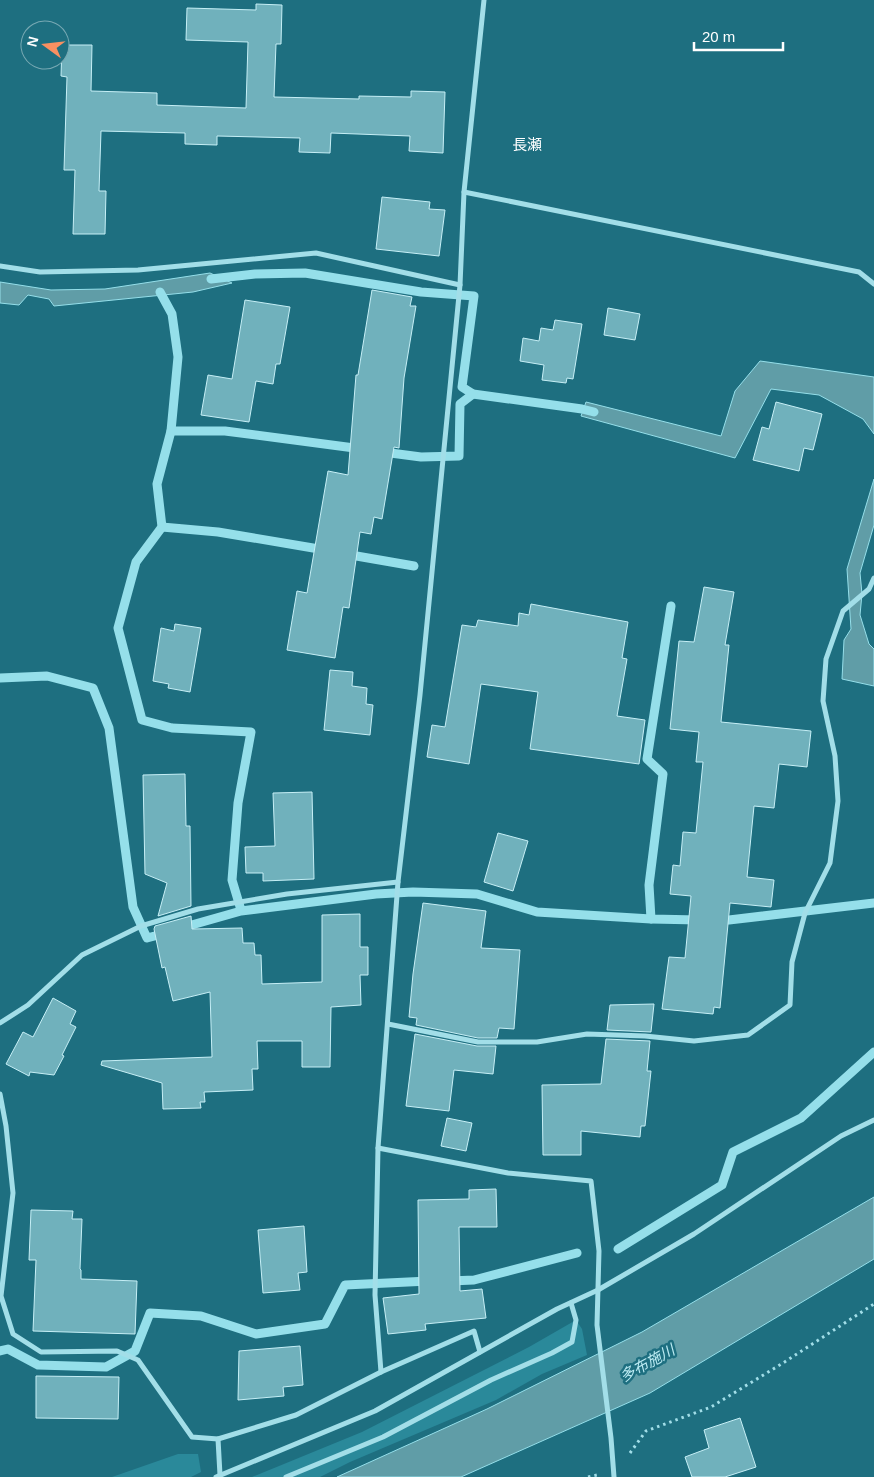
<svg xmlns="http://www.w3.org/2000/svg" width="874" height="1477" viewBox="0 0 874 1477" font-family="Helvetica,'Noto Sans JP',sans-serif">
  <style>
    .green { fill: #2a899a }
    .water { fill: #609da7; stroke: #95dfea }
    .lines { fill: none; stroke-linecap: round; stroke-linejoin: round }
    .stream { stroke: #95dfea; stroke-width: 9 }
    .building { fill: #70b1bc; stroke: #c6eff6 }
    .path { stroke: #a2dee8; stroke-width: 3; stroke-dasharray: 2.5 4; stroke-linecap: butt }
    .street { stroke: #a2dee8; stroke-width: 5 }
    .labels { text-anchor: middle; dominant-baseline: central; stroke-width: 5; stroke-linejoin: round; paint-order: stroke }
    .neighbourhood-label { font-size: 15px; fill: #fff; stroke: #1e6f80 }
    .water-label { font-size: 15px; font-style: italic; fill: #bdecf3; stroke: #1e6f80 }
  </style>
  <rect width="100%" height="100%" fill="#1e6f80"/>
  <g class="green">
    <polygon points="576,1320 582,1329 587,1355 542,1374 496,1400 350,1462 320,1477 252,1477 362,1432 529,1347"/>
    <polygon points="178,1454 198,1454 201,1472 191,1477 112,1477"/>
  </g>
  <g class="water">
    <polygon points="210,273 232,283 193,292 54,306 49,299 28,295 19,305 0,303 0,282 51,290 105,289"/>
    <polygon points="760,361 874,377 874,434 863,419 819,395 771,389 735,458 581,416 586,402 721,436 735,391"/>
    <polygon points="874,479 874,525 860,573 862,594 860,615 869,644 874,649 874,686 842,679 844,640 851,629 847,569"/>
    <polygon points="874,1197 874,1259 650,1393 461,1477 337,1477 487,1409 642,1332"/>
  </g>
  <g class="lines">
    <g class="stream">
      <polyline points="211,279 255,274 305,273 421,292 474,296 462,387 473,394 582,409 594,412"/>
      <polyline points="160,292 172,314 178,357 171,431 157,484 162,527 136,562 118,628 142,720 172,728 251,732 238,803 232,880 241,910"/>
      <polyline points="171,431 225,431 362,449"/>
      <polyline points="383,452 421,457 459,456 460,404 473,394"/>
      <polyline points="162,527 218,532 325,550"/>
      <polyline points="345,554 414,566"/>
      <polyline points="0,678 47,676 93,688 109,728 133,907 147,938 166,933"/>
      <polyline points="651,919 649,885 663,774 647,759 671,606"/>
      <polyline points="717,920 729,920 874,903"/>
      <polyline points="181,928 241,911 376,894 413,892 477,894 537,912 651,919 699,920"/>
      <polyline points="618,1249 722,1185 733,1152 801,1118 874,1052"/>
      <polyline points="450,1281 474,1280 577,1253"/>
      <polyline points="0,1351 8,1349 38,1365 106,1367 135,1351 150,1313 201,1316 256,1334 325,1324 345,1285 429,1281"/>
    </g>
  </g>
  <g class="building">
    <polygon points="256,4 282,5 281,44 276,44 274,97 359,99 359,96 411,97 411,91 445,92 443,153 409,151 410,136 331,133 330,153 299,152 300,138 217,136 217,145 185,144 185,133 101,131 99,191 106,191 105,234 73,234 75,170 64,170 67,77 61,76 62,45 92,45 91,91 157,93 157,105 246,108 248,42 186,40 187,8 256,10"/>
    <polygon points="382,197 430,202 429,209 445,210 439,256 376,249"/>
    <polygon points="372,290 412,297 410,306 416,306 404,378 399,448 394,447 382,519 374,517 371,534 360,532 349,608 343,607 335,658 287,650 297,591 307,593 328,471 348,475 356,375 358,375"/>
    <polygon points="245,300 290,307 280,364 276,364 273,384 256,381 249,422 201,415 208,375 232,379"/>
    <polygon points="608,308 640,314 635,340 604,335"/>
    <polygon points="555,320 582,324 573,379 567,378 566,383 542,380 544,365 520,361 523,338 539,341 541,328 553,330"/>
    <polygon points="776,402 822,414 813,450 804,448 799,471 753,460 762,427 769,429"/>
    <polygon points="704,587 734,592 725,645 729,645 721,722 811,731 807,767 779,764 774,808 754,806 747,877 774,880 771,907 730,903 720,1008 714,1007 713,1014 662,1009 669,957 685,958 691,896 670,894 673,865 680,866 683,832 696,833 703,762 696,762 699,732 670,729 679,641 694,642"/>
    <polygon points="531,604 628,622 622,658 627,659 617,716 645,720 639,764 530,749 538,692 481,684 469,764 427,757 432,725 445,727 462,625 476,627 478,620 518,626 519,613 529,615"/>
    <polygon points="175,624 201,628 190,692 168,688 169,684 153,681 161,628 174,631"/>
    <polygon points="330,670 353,672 352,686 367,688 366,704 373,705 370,735 324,730"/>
    <polygon points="185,774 186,826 190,826 191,906 158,916 167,883 145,874 143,775"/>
    <polygon points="312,792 314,879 263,881 263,873 246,873 245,847 275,846 273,793"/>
    <polygon points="498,833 528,841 513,891 484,882"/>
    <polygon points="423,903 486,911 481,948 520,950 514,1029 499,1028 497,1038 478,1038 416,1025 417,1018 409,1017 413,974"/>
    <polygon points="360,914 360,947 368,947 368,975 360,975 361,1005 331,1007 330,1067 302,1067 302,1041 257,1041 258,1069 252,1069 253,1090 204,1092 205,1102 200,1102 201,1108 163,1109 162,1083 101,1065 102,1061 212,1057 210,992 173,1001 165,967 162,968 154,929 155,926 191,916 192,929 242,928 243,943 254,943 255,955 261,955 262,984 322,982 322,915"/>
    <polygon points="53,998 76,1011 70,1024 76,1027 62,1055 64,1056 54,1075 30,1072 29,1076 6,1064 23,1032 33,1037"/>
    <polygon points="654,1004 651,1032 607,1030 610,1005"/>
    <polygon points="415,1034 477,1046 496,1046 493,1074 454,1070 449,1111 406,1106"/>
    <polygon points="606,1039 650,1041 647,1071 651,1071 645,1126 641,1126 640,1137 581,1131 581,1155 543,1155 542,1085 601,1084"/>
    <polygon points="447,1118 472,1123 466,1151 441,1146"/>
    <polygon points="496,1189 497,1227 459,1227 460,1291 482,1289 486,1318 425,1324 426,1330 388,1334 383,1298 419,1294 418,1200 469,1199 469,1190"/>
    <polygon points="31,1210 73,1211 72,1219 82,1219 80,1269 81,1270 81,1279 137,1281 135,1334 33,1331 36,1260 29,1260"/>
    <polygon points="304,1226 307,1272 298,1273 300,1290 263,1293 258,1230"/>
    <polygon points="300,1346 303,1385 283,1387 284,1396 238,1400 239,1351"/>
    <polygon points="36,1376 119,1377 118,1419 36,1418"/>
    <polygon points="740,1418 756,1467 725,1477 692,1477 685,1457 709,1448 704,1430"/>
  </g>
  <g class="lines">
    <g class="path">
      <polyline points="630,1453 646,1431 711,1407 783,1363 874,1304"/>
      <polyline points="588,1477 597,1475"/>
    </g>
    <g class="street">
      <polyline points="464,192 859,272 874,284"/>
      <polyline points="0,266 40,272 138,270 316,253 460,285"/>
      <polyline points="0,1023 28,1005 82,955 141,926 198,909 287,894 398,882"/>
      <polyline points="388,1024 478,1042 537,1042 587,1034 645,1036 694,1041 748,1035 790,1005 792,962 805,913 830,863 838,801 835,756 823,701 826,659 843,611 869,589 874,578"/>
      <polyline points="0,1094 6,1126 13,1193 1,1296 13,1334 41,1352 117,1351 138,1360 192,1437 218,1439"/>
      <polyline points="378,1148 508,1173 591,1181 599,1251 597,1325 611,1438 614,1477"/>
      <polyline points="381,1372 375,1295 378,1148 398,882 420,695 460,285 464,192 484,0"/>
      <polyline points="220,1475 218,1439 296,1415 381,1372 474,1331 480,1352"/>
      <polyline points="216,1477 375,1411 557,1309 598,1290 694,1234 841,1136 874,1120"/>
      <polyline points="286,1477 383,1437 491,1380 552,1353 572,1342 576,1320 571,1303"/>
    </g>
  </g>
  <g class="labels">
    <g class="neighbourhood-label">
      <text x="527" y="144">長瀬</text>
    </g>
    <g class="water-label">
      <text transform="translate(647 1363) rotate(-29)">多布施川</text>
    </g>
  </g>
  <g transform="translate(45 45) rotate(285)"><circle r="24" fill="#1e6f80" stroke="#78a9b3"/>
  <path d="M0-4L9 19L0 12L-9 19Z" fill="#f89061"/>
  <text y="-8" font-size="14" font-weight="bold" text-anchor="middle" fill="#ffffff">N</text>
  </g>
  <path d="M694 42v8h89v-8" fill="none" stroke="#ffffff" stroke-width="2.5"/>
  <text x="702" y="42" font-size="15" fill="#ffffff" stroke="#1e6f80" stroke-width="4" paint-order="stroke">20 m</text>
</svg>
